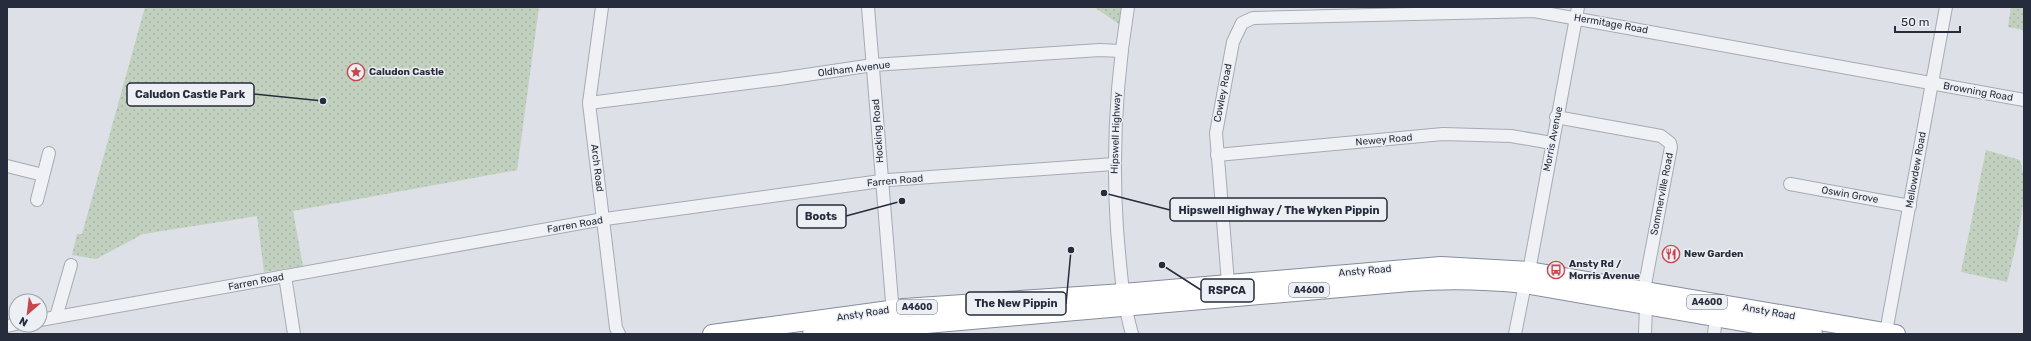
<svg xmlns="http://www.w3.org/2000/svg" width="2031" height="341" viewBox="0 0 2031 341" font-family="Rubik,sans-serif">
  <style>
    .green { fill: url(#green-dots) }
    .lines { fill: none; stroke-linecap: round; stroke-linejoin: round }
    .minor-casing { stroke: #a6aab3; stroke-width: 14 }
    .highway-casing { stroke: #858c9c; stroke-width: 20 }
    .minor { stroke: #f0f1f5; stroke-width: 12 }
    .highway { stroke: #fff; stroke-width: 18 }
    .labels { text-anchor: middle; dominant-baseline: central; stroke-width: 3; stroke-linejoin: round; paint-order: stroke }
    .shield { fill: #eceff4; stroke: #626673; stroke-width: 1 }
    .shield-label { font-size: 9px; font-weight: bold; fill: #272c3c }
    .street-label { font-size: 10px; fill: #272c3c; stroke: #eceff4 }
    .poi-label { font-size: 10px; font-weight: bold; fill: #272c3c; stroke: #eceff4; text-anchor: start }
    .leader { fill: none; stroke: #272c3c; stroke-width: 1.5 }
    .callout-dot { fill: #272c3c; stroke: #eceff4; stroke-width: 1.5 }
    .callout { fill: #eceff4; stroke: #272c3c; stroke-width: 1.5 }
    .callout-label { font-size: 11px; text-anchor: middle; font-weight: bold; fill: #272c3c }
  </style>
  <defs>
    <pattern id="green-dots" width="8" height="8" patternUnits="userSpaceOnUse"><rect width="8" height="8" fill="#c1d0bf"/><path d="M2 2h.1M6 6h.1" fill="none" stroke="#a6b3a5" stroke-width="1.8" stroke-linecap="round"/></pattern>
  </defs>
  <rect width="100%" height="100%" fill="#dde0e6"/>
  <g class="green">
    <polygon points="145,7 539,7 517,170 293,211 303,266 264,272 257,216 143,234 96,259 72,255 77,234 82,234"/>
    <polygon points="1094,7 1122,7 1119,24"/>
    <polygon points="2011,7 2024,7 2024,30 2008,27"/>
    <path d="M1986 150 2020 160C2031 192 2015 249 2007 282L1961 272Z"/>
  </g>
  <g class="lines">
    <defs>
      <g id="minor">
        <polyline points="602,7 589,103 616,328 619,334"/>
        <polyline points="868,7 892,302"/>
        <path d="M1128 7C1116 81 1112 154 1117 229 1120 264 1122 299 1132 334"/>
        <polyline points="589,103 779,79 873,65 1100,50 1121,51"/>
        <polyline points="1556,117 1661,136 1670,143 1671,147 1644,290"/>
        <polyline points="1217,155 1443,134 1511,136 1552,143"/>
        <polyline points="7,166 43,175"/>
        <polyline points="1790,184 1910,206"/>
        <polyline points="37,200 49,153"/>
        <polyline points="1529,271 1578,7"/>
        <polyline points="285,276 294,334"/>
        <polyline points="1228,283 1216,133 1233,42 1242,23 1253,18 1534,11 2024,100"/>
        <polyline points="56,317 71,265"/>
        <polyline points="40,320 598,220 888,180 1114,164"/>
        <polyline points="7,326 16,324"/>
        <polyline points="1886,332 1946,7"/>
        <polyline points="1515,334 1525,284"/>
        <polyline points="1645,334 1646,306"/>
        <polyline points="1714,334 1716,318"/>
      </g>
      <g id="highway">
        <polyline points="712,334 904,308 1123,293 1441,266 1529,271 1896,334"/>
        <path d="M812 334 1409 282C1448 279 1486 280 1525 284L1813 334"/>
      </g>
    </defs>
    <use href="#minor" class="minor-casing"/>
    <use href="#highway" class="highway-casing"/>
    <use href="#minor" class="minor"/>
    <use href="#highway" class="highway"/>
  </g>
  <defs>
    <symbol id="sight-ring" viewBox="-11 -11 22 22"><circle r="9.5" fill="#eceff4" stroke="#c8454a" stroke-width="1.5"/><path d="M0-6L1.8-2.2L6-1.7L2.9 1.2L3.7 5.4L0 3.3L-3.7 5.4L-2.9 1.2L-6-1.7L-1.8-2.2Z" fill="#c8454a"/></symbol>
    <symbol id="restaurant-ring" viewBox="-11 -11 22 22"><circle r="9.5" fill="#eceff4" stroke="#c8454a" stroke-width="1.5"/><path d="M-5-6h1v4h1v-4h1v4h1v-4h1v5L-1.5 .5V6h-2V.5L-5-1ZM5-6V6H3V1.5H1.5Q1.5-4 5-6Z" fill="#c8454a"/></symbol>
    <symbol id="bus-ring" viewBox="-11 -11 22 22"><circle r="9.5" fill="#eceff4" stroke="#c8454a" stroke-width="1.5"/><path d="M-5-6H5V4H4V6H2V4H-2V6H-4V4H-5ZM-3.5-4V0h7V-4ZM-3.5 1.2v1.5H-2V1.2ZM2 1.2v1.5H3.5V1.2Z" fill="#c8454a"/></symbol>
  </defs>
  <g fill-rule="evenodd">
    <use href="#sight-ring" x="346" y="62" width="20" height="20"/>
    <use href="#restaurant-ring" x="1661" y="244" width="20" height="20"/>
    <use href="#bus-ring" x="1546" y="260" width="20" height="20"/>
  </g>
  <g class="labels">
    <g class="shield">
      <rect x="1289" y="283" width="40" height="14" rx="3"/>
      <rect x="1687" y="295" width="40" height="14" rx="3"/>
      <rect x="897" y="300" width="40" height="14" rx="3"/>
    </g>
    <g class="shield-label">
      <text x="1309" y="290">A4600</text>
      <text x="1707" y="302">A4600</text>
      <text x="917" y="307">A4600</text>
    </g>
    <g class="street-label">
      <text transform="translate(1611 24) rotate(10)">Hermitage Road</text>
      <text transform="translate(854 69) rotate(-7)">Oldham Avenue</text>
      <text transform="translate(1978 92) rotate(10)">Browning Road</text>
      <text transform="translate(1223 93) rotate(-79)">Cowley Road</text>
      <text transform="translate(878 131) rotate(-94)">Hocking Road</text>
      <text transform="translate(1116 133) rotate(-88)">Hipswell Highway</text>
      <text transform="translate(1553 139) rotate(-79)">Morris Avenue</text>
      <text transform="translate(1384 140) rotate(-5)">Newey Road</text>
      <text transform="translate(597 168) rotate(83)">Arch Road</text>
      <text transform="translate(1916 170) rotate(-80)">Mellowdew Road</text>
      <text transform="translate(895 181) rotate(-5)">Farren Road</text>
      <text transform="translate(1662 194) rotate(-79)">Sommerville Road</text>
      <text transform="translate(1850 195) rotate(10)">Oswin Grove</text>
      <text transform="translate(575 225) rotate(-10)">Farren Road</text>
      <text transform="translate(1365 271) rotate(-5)">Ansty Road</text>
      <text transform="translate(256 282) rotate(-11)">Farren Road</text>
      <text transform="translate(1769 312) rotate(10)">Ansty Road</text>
      <text transform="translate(863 314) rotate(-9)">Ansty Road</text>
    </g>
    <g class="poi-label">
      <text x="369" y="72">Caludon Castle</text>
      <text x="1684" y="254">New Garden</text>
      <text x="1569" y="264">Ansty Rd /<tspan x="1569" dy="12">Morris Avenue</tspan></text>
    </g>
  </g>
  <path class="leader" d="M323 101L254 94M1104 193L1170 210M902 201L846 216M1162 265L1201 290M1071 250L1066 304"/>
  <g class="callout-dot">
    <circle cx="323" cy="101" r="4"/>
    <circle cx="1104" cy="193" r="4"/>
    <circle cx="902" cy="201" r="4"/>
    <circle cx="1162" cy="265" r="4"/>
    <circle cx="1071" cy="250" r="4"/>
  </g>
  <g class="callout">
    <rect x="127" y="83" width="127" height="23" rx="4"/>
    <rect x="1170" y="198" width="217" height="23" rx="4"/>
    <rect x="797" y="205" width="49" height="23" rx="4"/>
    <rect x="1201" y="279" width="53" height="23" rx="4"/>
    <rect x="966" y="292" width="100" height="23" rx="4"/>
  </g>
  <g class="callout-label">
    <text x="190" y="98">Caludon Castle Park</text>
    <text x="1279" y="214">Hipswell Highway / The Wyken Pippin</text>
    <text x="821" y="220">Boots</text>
    <text x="1227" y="294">RSPCA</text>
    <text x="1016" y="307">The New Pippin</text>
  </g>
  <rect width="2031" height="341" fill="none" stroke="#272c3c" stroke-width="16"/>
  <g transform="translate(28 313) rotate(208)"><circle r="19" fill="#eceff4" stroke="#9da1aa"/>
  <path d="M0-3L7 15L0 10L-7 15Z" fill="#c8454a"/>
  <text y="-6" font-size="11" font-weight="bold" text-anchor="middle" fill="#272c3c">N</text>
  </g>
  <path d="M1895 26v6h65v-6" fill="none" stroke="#272c3c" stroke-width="2"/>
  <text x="1901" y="26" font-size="12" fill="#272c3c" stroke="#eceff4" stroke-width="3" paint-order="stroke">50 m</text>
</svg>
